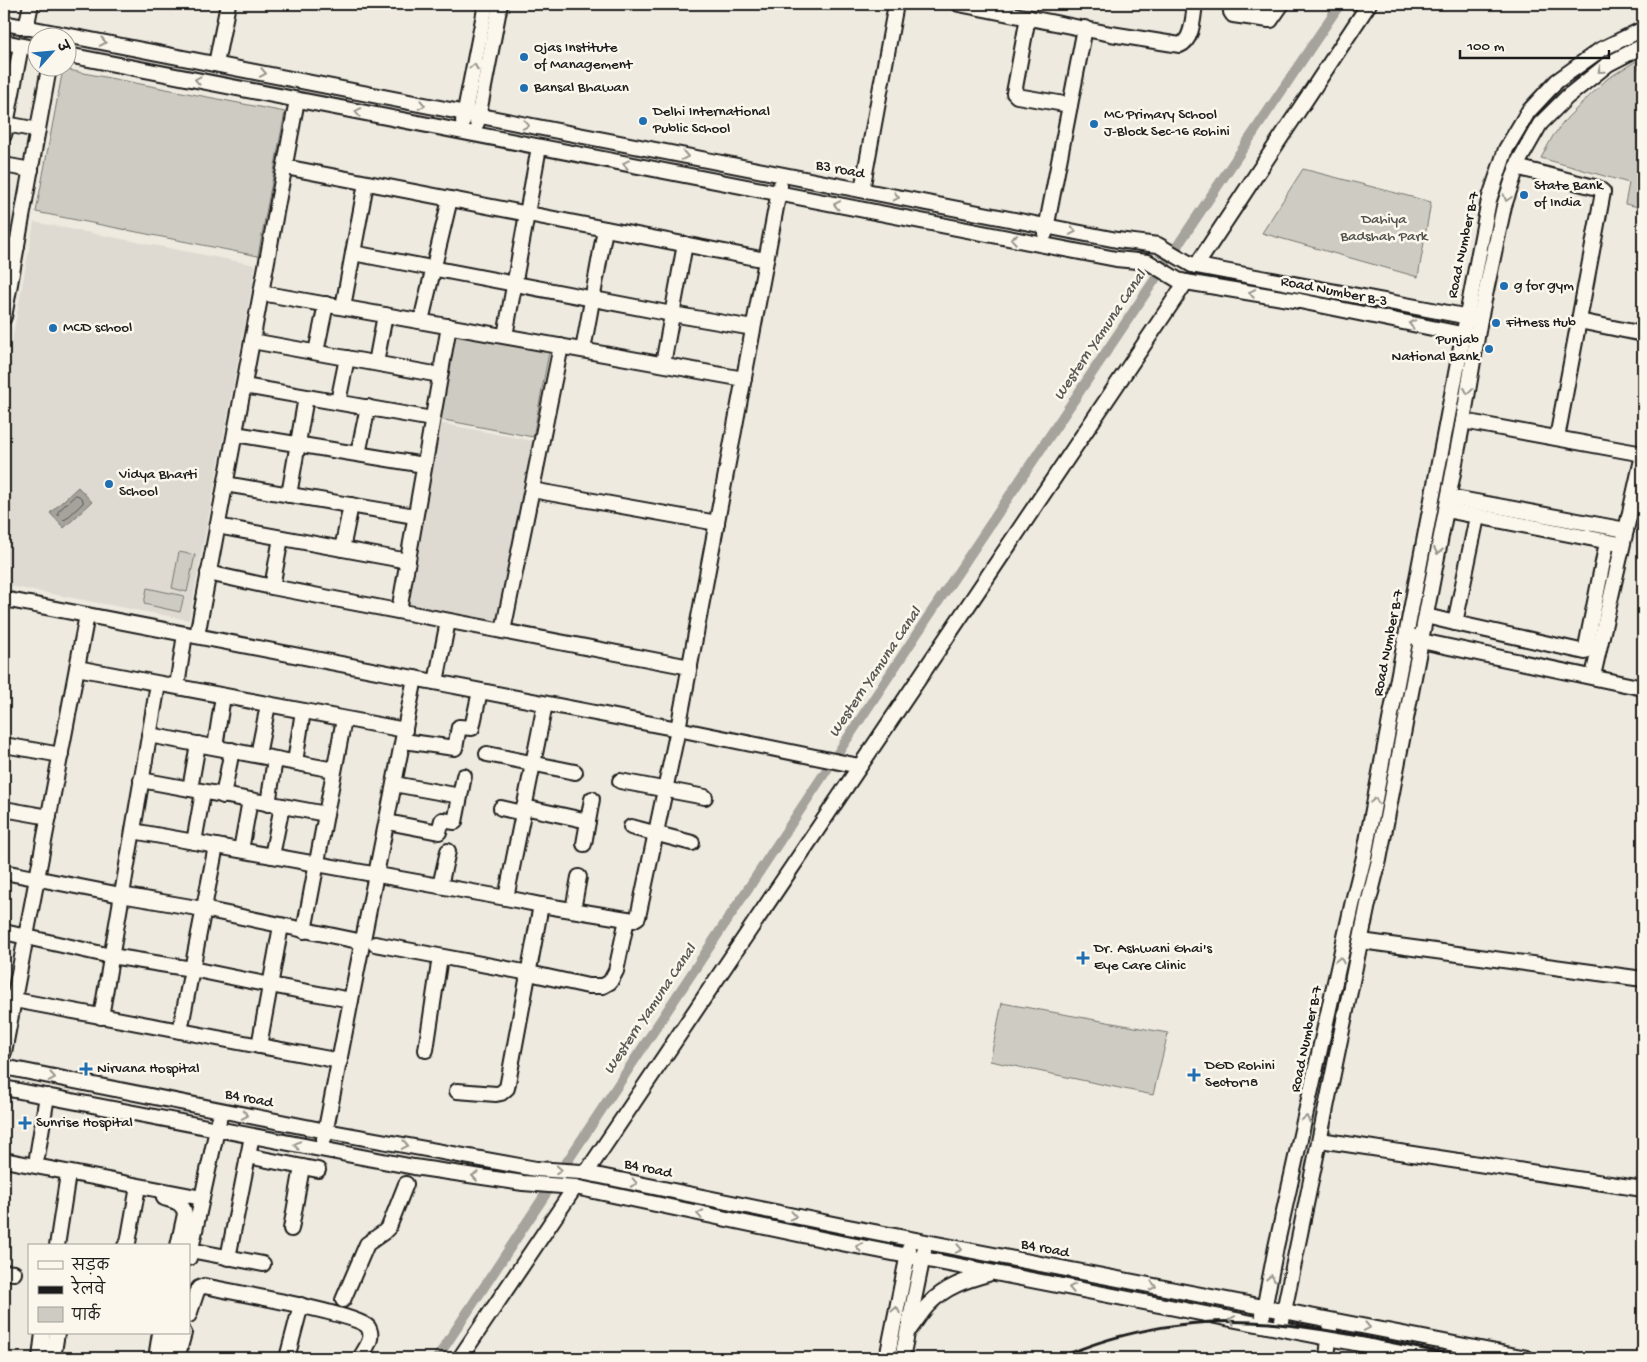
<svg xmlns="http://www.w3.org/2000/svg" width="1647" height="1362" viewBox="0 0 1647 1362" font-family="'Gochi Hand','Playpen Sans Deva',sans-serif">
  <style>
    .built { fill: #dedad1 }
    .green { fill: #ceccc2; stroke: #75746f }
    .water { fill: #a6a39d; stroke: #6f6d69 }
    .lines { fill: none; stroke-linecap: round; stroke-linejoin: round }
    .shore { stroke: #535250; stroke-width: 1 }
    .canal { stroke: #a6a39d; stroke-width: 10 }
    .minor-casing { stroke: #1c1c1c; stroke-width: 18 }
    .minor { stroke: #fbf7ec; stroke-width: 14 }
    .rail { stroke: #1c1c1c; stroke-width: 3 }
    .oneway { stroke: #97948e }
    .poi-dot { fill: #1f6fb2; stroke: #fbf7ec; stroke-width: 2 }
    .labels { text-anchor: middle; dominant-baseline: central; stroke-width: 5; stroke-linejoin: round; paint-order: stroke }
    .poi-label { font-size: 15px; fill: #1c1c1c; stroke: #fbf7ec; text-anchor: start }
    .street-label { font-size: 15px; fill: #1c1c1c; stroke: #fbf7ec }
    .park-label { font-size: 15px; fill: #51514e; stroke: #fbf7ec }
    .water-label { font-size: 16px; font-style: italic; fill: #5a5956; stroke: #fbf7ec }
  </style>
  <rect width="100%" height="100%" fill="#eeeadf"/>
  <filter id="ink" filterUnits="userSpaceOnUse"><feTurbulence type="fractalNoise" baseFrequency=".02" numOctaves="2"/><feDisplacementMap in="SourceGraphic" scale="10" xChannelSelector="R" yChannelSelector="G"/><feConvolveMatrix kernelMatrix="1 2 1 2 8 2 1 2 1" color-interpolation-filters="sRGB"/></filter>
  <g filter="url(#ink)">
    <g class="built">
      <polygon points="34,222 256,265 189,620 4,585 4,384"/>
      <polygon points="439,423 533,441 499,622 405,604"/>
    </g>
    <g class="green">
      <polygon points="1636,61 1643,77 1643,208 1625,204 1629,183 1541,158 1553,136 1567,118 1607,79"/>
      <polygon points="63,69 285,112 258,256 36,212"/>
      <polygon points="1303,169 1431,202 1418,277 1262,233"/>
      <polygon points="454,334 549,352 533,437 439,419"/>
      <polygon points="179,552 195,555 187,592 172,588"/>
      <polygon points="147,588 184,596 180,612 144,604"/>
      <polygon points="1002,1003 1168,1033 1153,1095 990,1061"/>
    </g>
    <polygon class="water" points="78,487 92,502 64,528 50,513"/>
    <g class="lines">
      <polygon class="shore" points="76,495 79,496 83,500 83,503 66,519 63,520 58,515 58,512"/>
      <polyline class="canal" points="437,1358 928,617 1340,4"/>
      <defs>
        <g id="minor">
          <path d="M959 4 1111 34 1180 45C1193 40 1193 16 1195 4"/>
          <polyline points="1233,4 1231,12 1233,15 1269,20 1273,17 1282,4"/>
          <polyline points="1258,4 1271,20"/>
          <polyline points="1028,17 1014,93 1017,96 1070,105"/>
          <polyline points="4,23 1117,240 1158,245 1192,265 1480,319"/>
          <polyline points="26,28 31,4"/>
          <polyline points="4,42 38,49"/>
          <polyline points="68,55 1116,259 1148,262 1178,280 1186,282 1300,301 1476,337"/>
          <polyline points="216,64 228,4"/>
          <polyline points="463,121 486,4"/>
          <polyline points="477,123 500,4"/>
          <polyline points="6,124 38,130"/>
          <polyline points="4,135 21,46"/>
          <polyline points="4,165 31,170"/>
          <polyline points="285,167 766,260"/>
          <polyline points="1516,167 1598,188 1603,192 1557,438"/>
          <polyline points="862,190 896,4"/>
          <polyline points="1045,234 1085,28"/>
          <polyline points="4,244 17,247"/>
          <polyline points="353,253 672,314 753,328"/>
          <polyline points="1196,266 1369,4"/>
          <polyline points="261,293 744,379"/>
          <polyline points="343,307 366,183"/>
          <polyline points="4,317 49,68"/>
          <polyline points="421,321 450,199"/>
          <polyline points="1579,321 1643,334"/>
          <polyline points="505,336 539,147"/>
          <polyline points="252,341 440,375"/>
          <polyline points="583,350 605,229"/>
          <polyline points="316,352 326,304"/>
          <polyline points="376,363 385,315"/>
          <polyline points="663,364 685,244"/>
          <polyline points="244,386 432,419"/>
          <polyline points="338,402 347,358"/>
          <polyline points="1463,421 1643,454"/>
          <polyline points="235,434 424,465"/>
          <polyline points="358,454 368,407"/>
          <polyline points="225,484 415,516"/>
          <polyline points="532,490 717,523"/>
          <polyline points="289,495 306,397"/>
          <polyline points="1449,497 1626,530"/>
          <polyline points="1446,510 1615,543"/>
          <polyline points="217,526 408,561"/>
          <polyline points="342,549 351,505"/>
          <polyline points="208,573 272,587 690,667"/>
          <polyline points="272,587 281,538"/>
          <polyline points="4,599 678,729 780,186"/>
          <polyline points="399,611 449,326"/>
          <polyline points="1426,616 1455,623 1477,517"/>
          <polyline points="1455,623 1585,652 1607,542"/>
          <polyline points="503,631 561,346"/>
          <polyline points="197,636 297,100"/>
          <polyline points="1415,637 1421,641 1643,688"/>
          <polyline points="77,668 405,730"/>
          <polyline points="1593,676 1643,455"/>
          <polyline points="436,682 448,621"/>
          <polyline points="177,686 185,634"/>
          <polyline points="149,735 334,770"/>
          <polyline points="403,741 455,748 459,727 472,728 480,691"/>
          <polyline points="4,745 61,755"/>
          <polyline points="215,747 223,696"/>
          <polyline points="487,754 575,772"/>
          <polyline points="258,755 268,705"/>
          <polyline points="295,762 303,711"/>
          <polyline points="141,780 326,814"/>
          <polyline points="620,781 705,797"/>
          <polyline points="394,784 460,796"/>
          <polyline points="190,789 198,744"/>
          <polyline points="223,796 232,750"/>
          <polyline points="268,804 275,759"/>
          <polyline points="524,807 588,821"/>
          <polyline points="501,808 523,813"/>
          <polyline points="4,809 49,817"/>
          <polyline points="387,822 439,832 442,820 455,822 464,776"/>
          <polyline points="631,827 692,843"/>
          <polyline points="133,831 506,898 541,905 633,920 638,917 678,729 859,766"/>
          <polyline points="194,842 203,792"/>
          <polyline points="584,844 592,799"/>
          <polyline points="241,850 250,800"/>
          <polyline points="272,856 282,806"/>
          <polyline points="4,872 121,895 203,909 363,942"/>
          <polyline points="440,886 448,851"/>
          <polyline points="506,898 545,704"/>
          <polyline points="573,910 579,877"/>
          <polyline points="304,931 344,719"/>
          <polyline points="4,932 111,956 192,969 270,985 351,1000"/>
          <polyline points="1361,941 1643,979"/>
          <polyline points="375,944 529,973 588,986 603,986 610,982 616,971 627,919"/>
          <polyline points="4,998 340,1061"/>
          <polyline points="101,1017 158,684"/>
          <polyline points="180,1031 216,846"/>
          <polyline points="259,1046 281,926"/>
          <polyline points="426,1050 440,957"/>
          <polyline points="4,1052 87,615"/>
          <polyline points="4,1067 326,1131 536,1169 581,1172 838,1225 1527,1358"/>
          <polyline points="4,1088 414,1167 523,1183 575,1187 836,1242 1431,1358"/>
          <polyline points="457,1091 496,1094 501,1093 507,1088 541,905"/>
          <polyline points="324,1139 351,1000 415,678"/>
          <polyline points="1320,1140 1643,1189"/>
          <polyline points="248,1156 318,1170"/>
          <polyline points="37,1157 47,1096"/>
          <polyline points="4,1160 202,1198"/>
          <polyline points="586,1173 1186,282"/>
          <path d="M164 1198C174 1201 183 1202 185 1214L178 1246"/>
          <polyline points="291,1229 302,1167"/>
          <polyline points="57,1246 68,1174"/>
          <polyline points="125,1246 128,1243 137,1192"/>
          <polyline points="190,1250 263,1264"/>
          <polyline points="189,1258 219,1120"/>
          <polyline points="228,1258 252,1136"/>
          <polyline points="4,1272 14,1273"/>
          <polyline points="343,1300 367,1244 384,1232 389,1227 406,1184"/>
          <path d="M189 1315 197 1291 199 1288 204 1286C228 1291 358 1314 368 1327 375 1338 365 1349 360 1358"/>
          <polyline points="1263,1315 1276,1247 1353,901 1364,857 1489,200 1506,149 1528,112 1557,81 1600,50 1643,29"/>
          <polyline points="1282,1321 1368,904 1379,860 1463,421 1480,319 1504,206 1519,161 1540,124 1567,97 1608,64 1643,46"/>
          <path d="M910 1329C916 1321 922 1311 929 1304 945 1287 966 1280 988 1274"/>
          <polyline points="40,1358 43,1333"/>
          <polyline points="53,1358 57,1333"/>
          <polyline points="156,1358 160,1333"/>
          <polyline points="167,1358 172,1333"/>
          <polyline points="177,1358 184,1333"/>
          <polyline points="287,1358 301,1305"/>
          <polyline points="460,1358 575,1187"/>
          <polyline points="887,1358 909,1249"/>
          <polyline points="902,1358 924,1251"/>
          <polyline points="1327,1358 1330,1329"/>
        </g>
      </defs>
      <use href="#minor" class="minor-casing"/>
      <use href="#minor" class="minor"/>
      <path class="rail" d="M1059 1358C1123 1329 1199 1317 1269 1323 1337 1329 1404 1346 1471 1358"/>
    </g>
    <defs><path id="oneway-chevron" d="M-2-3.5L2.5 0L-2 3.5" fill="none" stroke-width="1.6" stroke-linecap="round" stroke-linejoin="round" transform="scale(1.25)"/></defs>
    <g class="oneway">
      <use href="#oneway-chevron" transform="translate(103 42) rotate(11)"/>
      <use href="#oneway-chevron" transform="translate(474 67) rotate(-79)"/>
      <use href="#oneway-chevron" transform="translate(1601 70) rotate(141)"/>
      <use href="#oneway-chevron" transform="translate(263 73) rotate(11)"/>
      <use href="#oneway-chevron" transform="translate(198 80) rotate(-169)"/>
      <use href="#oneway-chevron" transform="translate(422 105) rotate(11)"/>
      <use href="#oneway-chevron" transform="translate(358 112) rotate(-169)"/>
      <use href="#oneway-chevron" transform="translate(526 125) rotate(11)"/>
      <use href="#oneway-chevron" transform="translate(685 156) rotate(11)"/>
      <use href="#oneway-chevron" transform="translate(626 164) rotate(-169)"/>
      <use href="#oneway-chevron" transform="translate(896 197) rotate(11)"/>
      <use href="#oneway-chevron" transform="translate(1507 198) rotate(108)"/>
      <use href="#oneway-chevron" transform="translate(837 205) rotate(-169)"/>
      <use href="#oneway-chevron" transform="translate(1073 231) rotate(11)"/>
      <use href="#oneway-chevron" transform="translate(1014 239) rotate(-169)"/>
      <use href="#oneway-chevron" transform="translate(1252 293) rotate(-170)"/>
      <use href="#oneway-chevron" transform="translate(1412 324) rotate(-169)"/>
      <use href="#oneway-chevron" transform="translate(1468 391) rotate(99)"/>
      <use href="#oneway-chevron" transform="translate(1438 551) rotate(101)"/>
      <use href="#oneway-chevron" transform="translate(1375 801) rotate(-79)"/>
      <use href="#oneway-chevron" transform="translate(1340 960) rotate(-78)"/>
      <use href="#oneway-chevron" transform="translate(52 1077) rotate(11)"/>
      <use href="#oneway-chevron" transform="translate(245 1115) rotate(11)"/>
      <use href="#oneway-chevron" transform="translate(1306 1119) rotate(-78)"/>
      <use href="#oneway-chevron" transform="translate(297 1145) rotate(-169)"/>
      <use href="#oneway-chevron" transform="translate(405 1145) rotate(10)"/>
      <use href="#oneway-chevron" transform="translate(559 1170) rotate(4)"/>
      <use href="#oneway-chevron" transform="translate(475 1176) rotate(-172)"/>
      <use href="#oneway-chevron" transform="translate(634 1183) rotate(12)"/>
      <use href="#oneway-chevron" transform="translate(700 1214) rotate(-168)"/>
      <use href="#oneway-chevron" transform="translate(793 1216) rotate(12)"/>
      <use href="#oneway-chevron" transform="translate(859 1247) rotate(-169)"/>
      <use href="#oneway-chevron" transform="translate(959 1249) rotate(11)"/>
      <use href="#oneway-chevron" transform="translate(1271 1278) rotate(-79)"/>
      <use href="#oneway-chevron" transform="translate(1153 1286) rotate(11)"/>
      <use href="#oneway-chevron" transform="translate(1072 1288) rotate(-169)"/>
      <use href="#oneway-chevron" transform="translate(896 1310) rotate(-79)"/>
      <use href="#oneway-chevron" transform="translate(1232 1320) rotate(-169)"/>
      <use href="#oneway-chevron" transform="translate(1367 1327) rotate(11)"/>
    </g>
  </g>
  <g class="poi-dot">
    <circle cx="524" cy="57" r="5"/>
    <circle cx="524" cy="88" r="5"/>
    <circle cx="643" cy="121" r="5"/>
    <circle cx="1094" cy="124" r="5"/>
    <circle cx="1524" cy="195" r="5"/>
    <circle cx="1504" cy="286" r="5"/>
    <circle cx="1496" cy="323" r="5"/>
    <circle cx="53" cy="328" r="5"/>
    <circle cx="1489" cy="349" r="5"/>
    <circle cx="109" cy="484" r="5"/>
    <path d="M1080.5 950.5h5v5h5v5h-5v5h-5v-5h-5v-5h5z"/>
    <path d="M83.5 1061.5h5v5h5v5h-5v5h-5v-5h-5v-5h5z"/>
    <path d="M1191.5 1067.5h5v5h5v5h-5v5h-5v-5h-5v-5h5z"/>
    <path d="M22.5 1115.5h5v5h5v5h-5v5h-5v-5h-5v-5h5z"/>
  </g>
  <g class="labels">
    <g class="poi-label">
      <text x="534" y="48">Ojas Institute<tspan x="534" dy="17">of Management</tspan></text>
      <text x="534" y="88">Bansal Bhawan</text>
      <text x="653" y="112">Delhi International<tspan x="653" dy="17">Public School</tspan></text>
      <text x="1104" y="115">MC Primary School<tspan x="1104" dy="17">J-Block Sec-16 Rohini</tspan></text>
      <text x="1534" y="186">State Bank<tspan x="1534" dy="17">of India</tspan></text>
      <text x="1514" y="286">g for gym</text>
      <text x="1506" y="323">Fitness Hub</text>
      <text x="63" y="328">MCD school</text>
      <text x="1479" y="340" text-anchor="end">Punjab<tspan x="1479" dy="17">National Bank</tspan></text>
      <text x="119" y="475">Vidya Bharti<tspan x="119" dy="17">School</tspan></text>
      <text x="1094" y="949">Dr. Ashwani Ghai's<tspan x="1094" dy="17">Eye Care Clinic</tspan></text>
      <text x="1205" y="1066">DGD Rohini<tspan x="1205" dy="17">Sector18</tspan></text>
      <text x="97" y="1069">Nirvana Hospital</text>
      <text x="36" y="1123">Sunrise Hospital</text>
    </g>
    <g class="street-label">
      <text transform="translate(840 170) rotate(11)">B3 road</text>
      <text transform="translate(1464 245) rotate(-78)">Road Number B-7</text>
      <text transform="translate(1334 292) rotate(11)">Road Number B-3</text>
      <text transform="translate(1389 643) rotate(-79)">Road Number B-7</text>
      <text transform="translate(1307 1039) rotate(-78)">Road Number B-7</text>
      <text transform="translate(249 1099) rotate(11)">B4 road</text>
      <text transform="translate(648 1169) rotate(12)">B4 road</text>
      <text transform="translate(1045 1249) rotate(11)">B4 road</text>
    </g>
    <g class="park-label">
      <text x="1384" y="220">Dahiya<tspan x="1384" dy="17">Badshah Park</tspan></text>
    </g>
    <g class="water-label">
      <text transform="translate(1101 336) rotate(-56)">Western Yamuna Canal</text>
      <text transform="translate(876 673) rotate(-56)">Western Yamuna Canal</text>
      <text transform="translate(651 1010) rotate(-56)">Western Yamuna Canal</text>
    </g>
  </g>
  <rect width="1647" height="1362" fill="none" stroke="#fbf7ec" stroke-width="20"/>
  <rect x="10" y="10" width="1627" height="1342" fill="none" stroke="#1c1c1c" stroke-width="2" filter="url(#ink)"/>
  <rect x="28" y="1244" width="162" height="90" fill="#fbf7ec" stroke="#a29f99"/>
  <rect x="38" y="1261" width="25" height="8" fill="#fbf7ec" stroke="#a29f99"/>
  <text x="72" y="1270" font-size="15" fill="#1c1c1c">सड़क</text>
  <rect x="38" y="1286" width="25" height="8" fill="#1c1c1c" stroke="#a29f99"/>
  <text x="72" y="1294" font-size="15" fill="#1c1c1c">रेलवे</text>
  <rect x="38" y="1307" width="25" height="15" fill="#ceccc2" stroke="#a29f99"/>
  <text x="72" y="1320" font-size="15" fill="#1c1c1c">पार्क</text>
  <g transform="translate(52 52) rotate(63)"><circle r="24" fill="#fbf7ec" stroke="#a29f99"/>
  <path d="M0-4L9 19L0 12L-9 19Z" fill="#1f6fb2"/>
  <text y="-8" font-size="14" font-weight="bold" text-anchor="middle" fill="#1c1c1c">उ</text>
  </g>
  <path d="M1460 50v8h149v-8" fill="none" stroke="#1c1c1c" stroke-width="2.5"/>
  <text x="1467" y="50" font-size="15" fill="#1c1c1c" stroke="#fbf7ec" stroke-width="4" paint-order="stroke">100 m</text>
</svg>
